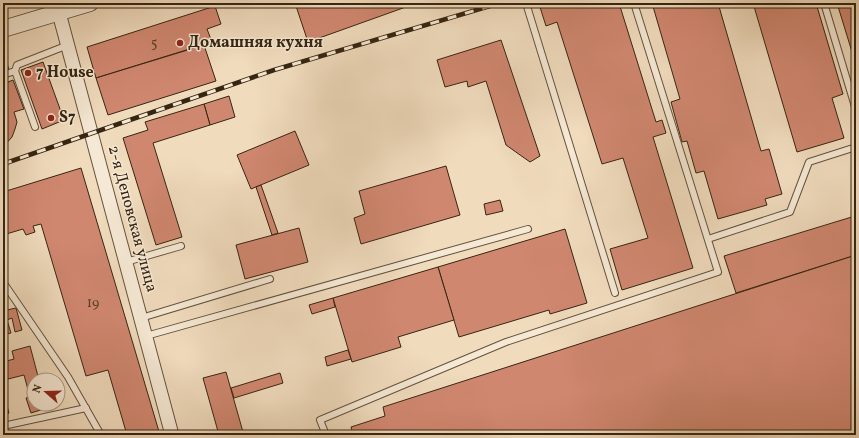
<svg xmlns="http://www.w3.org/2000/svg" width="859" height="438" viewBox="0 0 859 438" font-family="Vollkorn,serif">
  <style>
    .building { fill: #d08770; stroke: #362511 }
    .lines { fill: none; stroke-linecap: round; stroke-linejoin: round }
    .service-casing { stroke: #64523c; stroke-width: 8 }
    .minor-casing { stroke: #64523c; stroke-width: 15 }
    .tertiary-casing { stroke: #64523c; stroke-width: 18 }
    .service { stroke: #f5e8d4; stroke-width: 6 }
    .minor { stroke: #f5e8d4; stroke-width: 13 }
    .tertiary { stroke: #f5e8d4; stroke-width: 16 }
    .rail-casing { stroke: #362511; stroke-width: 4.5 }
    .rail { stroke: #f5e8d4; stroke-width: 3; stroke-dasharray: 9; stroke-linecap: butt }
    .poi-dot { fill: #8f2418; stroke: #f5e8d4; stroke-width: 1.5 }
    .labels { text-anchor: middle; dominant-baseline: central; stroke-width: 3; stroke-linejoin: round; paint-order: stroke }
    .number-label { font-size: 14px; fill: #5c3e29 }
    .poi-label { font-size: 16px; font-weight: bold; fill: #362511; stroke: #f5e8d4; text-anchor: start }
    .street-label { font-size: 16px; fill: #362511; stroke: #f5e8d4 }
  </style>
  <rect width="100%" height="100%" fill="#f0dbbd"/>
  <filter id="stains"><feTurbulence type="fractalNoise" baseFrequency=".005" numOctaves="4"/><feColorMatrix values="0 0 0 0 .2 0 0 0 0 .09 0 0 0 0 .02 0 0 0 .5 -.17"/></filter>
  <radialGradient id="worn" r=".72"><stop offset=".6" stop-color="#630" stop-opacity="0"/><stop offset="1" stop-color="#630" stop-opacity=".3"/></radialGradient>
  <g class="building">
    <polygon points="295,3 417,3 308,42"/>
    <polygon points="542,3 619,3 656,122 662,120 666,133 653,137 693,268 622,290 610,249 648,238 623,158 602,164 557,22 546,26 539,4"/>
    <polygon points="652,3 718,3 761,151 769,149 782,194 765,199 767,205 718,219 704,171 696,173 687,141 682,142 671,102 680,99"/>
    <polygon points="753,3 802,3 803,6 816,3 843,94 832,98 844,138 797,152"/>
    <polygon points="837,3 856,3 856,65"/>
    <polygon points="215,6 221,24 207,29 212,42 96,78 87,47"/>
    <polygon points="501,40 540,156 530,162 506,145 486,81 468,87 467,81 445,87 437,60"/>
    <polygon points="204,45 216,81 108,115 96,78"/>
    <polygon points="3,53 4,53 9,70 3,72"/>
    <polygon points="43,62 64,120 42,129 21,70"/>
    <polygon points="13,80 24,109 14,112 17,122 15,129 12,137 3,147 3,84"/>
    <polygon points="229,96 235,117 210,125 204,104"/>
    <polygon points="204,104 210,125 153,143 182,237 156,245 123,138 148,130 145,122"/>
    <polygon points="295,131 309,165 251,189 237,155"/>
    <polygon points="446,166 460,215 361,244 354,218 365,214 359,191"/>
    <polygon points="81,168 160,435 127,435 108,370 86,376 41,224 33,226 35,232 26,235 23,229 3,235 3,192"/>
    <polygon points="261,185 278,233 272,235 256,187"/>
    <polygon points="500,200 503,211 486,215 484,204"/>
    <polygon points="855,216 856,220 856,255 736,293 724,256"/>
    <polygon points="299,228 308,262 245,279 236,245"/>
    <polygon points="565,229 587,303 550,314 549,310 459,337 438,267"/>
    <polygon points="856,255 856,435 353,435 351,427 385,416 383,407"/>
    <polygon points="438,267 454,320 398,337 401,347 352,362 333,298"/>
    <polygon points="3,297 7,310 16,308 22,330 15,332 12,318 7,320 11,333 3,335"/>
    <polygon points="333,298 335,307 312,314 309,305"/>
    <polygon points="30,346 39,380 34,380 34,404 46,404 47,408 31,413 26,398 30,397 24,375 8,379 3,362 14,359 12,351"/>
    <polygon points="348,350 351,359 327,366 325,357"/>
    <polygon points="226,372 243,432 234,435 219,435 203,378"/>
    <polygon points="280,373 283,383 234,398 231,388"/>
    <polygon points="5,399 9,413 3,415 3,400"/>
  </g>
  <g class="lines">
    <defs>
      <g id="service">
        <polyline points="526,3 615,293"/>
        <polyline points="824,3 856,110"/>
        <polyline points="15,71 35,127"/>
        <polyline points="3,75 15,71 17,65 68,45"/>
        <polyline points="708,239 790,212 809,162 856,147"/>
        <polyline points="126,262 181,246"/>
        <polyline points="3,282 68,377 101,435"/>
        <polyline points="141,318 270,279"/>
        <polyline points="146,336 528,229"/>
        <polyline points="3,426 86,408"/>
        <polyline points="326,435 320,420 506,342 718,272 634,3"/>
      </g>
      <polyline id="minor" points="59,13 172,435"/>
      <polyline id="tertiary" points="3,29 90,3"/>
    </defs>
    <use href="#service" class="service-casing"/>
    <use href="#minor" class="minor-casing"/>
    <use href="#tertiary" class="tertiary-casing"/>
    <use href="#service" class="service"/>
    <use href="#minor" class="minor"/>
    <use href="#tertiary" class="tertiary"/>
    <defs>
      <polyline id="rail" points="3,164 274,70 500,3"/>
    </defs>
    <use href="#rail" class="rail-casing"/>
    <use href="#rail" class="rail"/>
  </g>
  <g class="poi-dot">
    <circle cx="180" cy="43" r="4"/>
    <circle cx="28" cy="73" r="4"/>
    <circle cx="51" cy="118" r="4"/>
  </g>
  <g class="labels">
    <g class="number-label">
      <text x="154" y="43">5</text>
      <text x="93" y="303">19</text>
    </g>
    <g class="poi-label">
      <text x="188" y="43">Домашняя кухня</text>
      <text x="36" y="73">7 House</text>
      <text x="59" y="118">S7</text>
    </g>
    <g class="street-label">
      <text transform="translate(132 219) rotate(75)">2-я Деповская улица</text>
    </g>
  </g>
  <rect width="859" height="438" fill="none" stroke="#f0dbbd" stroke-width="16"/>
  <rect x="4" y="4" width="851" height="430" fill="none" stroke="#362511" stroke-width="2"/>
  <rect x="8" y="8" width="843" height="422" fill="none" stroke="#362511"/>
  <g transform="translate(46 392) rotate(290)"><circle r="19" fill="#f5e8d4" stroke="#a99a86"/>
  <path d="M0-3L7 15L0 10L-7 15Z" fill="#8f2418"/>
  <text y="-6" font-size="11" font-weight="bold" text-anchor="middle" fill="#362511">N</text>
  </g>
  <rect width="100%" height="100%" filter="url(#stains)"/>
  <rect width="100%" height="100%" fill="url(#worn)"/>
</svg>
